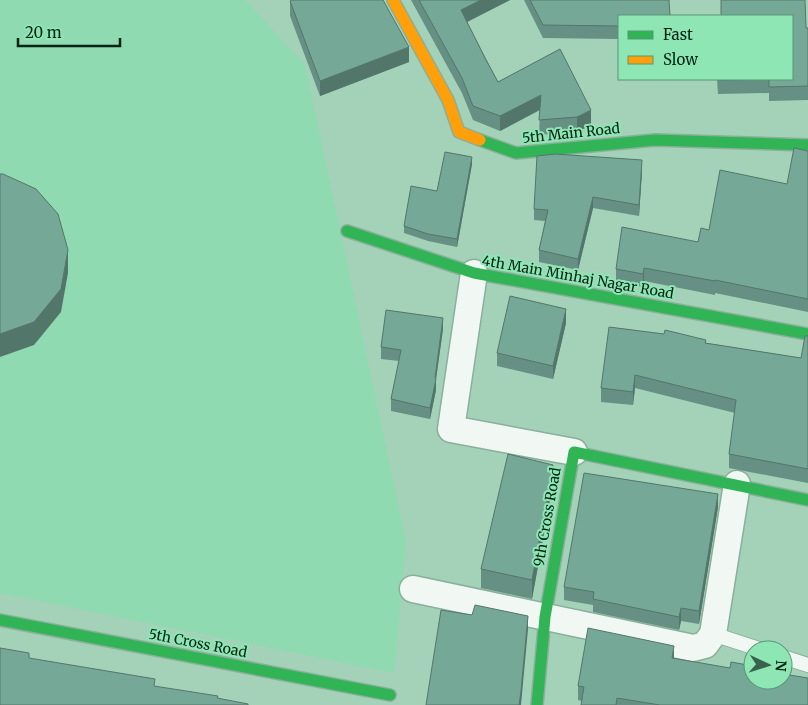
<svg xmlns="http://www.w3.org/2000/svg" width="808" height="705" viewBox="0 0 808 705" font-family="Merriweather,serif">
  <style>
    .built { fill: #8fdab1 }
    .lines { fill: none; stroke-linecap: round; stroke-linejoin: round }
    .lane-casing { stroke: #8aaf9b; stroke-width: 16 }
    .street-casing { stroke: #8aaf9b; stroke-width: 29 }
    .fast-casing { stroke: #8aaf9b; stroke-width: 14 }
    .slow-casing { stroke: #8aaf9b; stroke-width: 14 }
    .lane { stroke: #f1f8f4; stroke-width: 14 }
    .street { stroke: #f1f8f4; stroke-width: 26 }
    .fast { stroke: #30b455; stroke-width: 11 }
    .slow { stroke: #ff9f0a; stroke-width: 11 }
    .wall { fill: #659083 }
    .shaded-wall { fill: #53766a }
    .building { fill: #76a898; stroke: #53766a }
    .labels { text-anchor: middle; dominant-baseline: central; stroke-width: 4; stroke-linejoin: round; paint-order: stroke }
    .street-label { font-size: 14px; fill: #002413; stroke: #8fe6b5 }
  </style>
  <rect width="100%" height="100%" fill="#a3d2b8"/>
  <polygon class="built" points="0,0 245,0 305,65 406,542 394,673 0,593"/>
  <g class="lines">
    <defs>
      <g id="lane">
        <polyline points="713,634 762,650"/>
        <polyline points="783,657 808,665"/>
      </g>
      <g id="street">
        <polyline points="474,273 451,429 574,452"/>
        <polyline points="413,589 693,648 705,645 713,634 737,484"/>
      </g>
      <g id="fast">
        <polyline points="480,140 516,153 655,140 808,145"/>
        <polyline points="347,231 474,273 808,334"/>
        <polyline points="0,620 390,695"/>
        <polyline points="537,705 545,617 574,452 808,500"/>
      </g>
      <polyline id="slow" points="393,0 448,100 459,132 480,140"/>
    </defs>
    <use href="#lane" class="lane-casing"/>
    <use href="#street" class="street-casing"/>
    <use href="#fast" class="fast-casing"/>
    <use href="#slow" class="slow-casing"/>
    <use href="#lane" class="lane"/>
    <use href="#street" class="street"/>
    <use href="#fast" class="fast"/>
    <use href="#slow" class="slow"/>
  </g>
  <g class="wall">
    <polygon points="411,0 510,0 467,22 498,82 560,49 591,125 577,132 539,135 540,110 500,131 473,120 462,93"/>
    <polygon points="524,0 669,0 619,16 619,39 543,38"/>
    <polygon points="290,1 409,62 320,96 290,16"/>
    <polygon points="806,28 808,28 808,100 769,101 769,93 718,94 717,79 792,79"/>
    <polygon points="808,151 808,312 715,293 715,295 644,281 643,287 616,282 616,269 698,242 709,230 787,184"/>
    <polygon points="472,164 457,247 428,241 404,233 404,226 437,191"/>
    <polygon points="642,171 639,216 593,208 578,270 539,262 539,250 545,221 534,220 534,209"/>
    <polygon points="566,323 553,379 497,366 497,353"/>
    <polygon points="443,329 436,379 436,390 430,419 391,411 391,399 399,361 381,359 381,347"/>
    <polygon points="808,336 808,483 729,468 729,454 735,413 635,388 633,405 601,402 601,388 706,343 801,358"/>
    <polygon points="553,484 532,599 481,588 481,569"/>
    <polygon points="718,507 699,624 681,621 679,630 593,612 593,605 564,600 564,587"/>
    <polygon points="674,659 808,705 581,705 582,701 578,700 578,686"/>
  </g>
  <g class="shaded-wall">
    <polygon points="481,0 510,0 461,25 461,10"/>
    <polygon points="409,47 409,62 320,96 320,81"/>
    <polygon points="541,95 541,109 500,131 500,116"/>
    <polygon points="591,110 591,125 577,132 577,117"/>
    <polygon points="472,157 472,164 457,247 457,239"/>
    <polygon points="642,160 642,171 639,216 639,205"/>
    <polygon points="593,197 593,208 578,270 578,259"/>
    <polygon points="68,250 68,273 61,312 34,345 0,357 0,334"/>
    <polygon points="644,268 644,281 643,287 643,274"/>
    <polygon points="566,309 566,323 553,379 553,366"/>
    <polygon points="443,318 443,329 436,379 436,390 430,419 430,408 435,378"/>
    <polygon points="635,375 635,388 633,405 633,392"/>
    <polygon points="553,465 553,484 532,599 532,580"/>
    <polygon points="718,494 718,507 699,624 699,611"/>
    <polygon points="681,608 681,621 679,630 679,617"/>
    <polygon points="528,616 528,629 521,705 519,705"/>
    <polygon points="674,646 674,659 672,658"/>
  </g>
  <g class="building">
    <polygon points="292,0 383,0 409,47 320,81 290,1"/>
    <polygon points="419,0 481,0 461,10 485,58 498,82 560,49 591,110 577,117 539,120 541,95 500,116 473,106 462,78"/>
    <polygon points="530,0 669,0 670,16 619,16 619,26 543,25"/>
    <polygon points="721,0 805,0 806,28 808,28 808,86 769,87 769,79 718,80 718,79 792,79 792,16 721,16"/>
    <polygon points="794,148 808,151 808,299 715,280 715,281 644,268 643,274 616,269 622,227 698,242 701,228 709,230 720,170 787,184"/>
    <polygon points="445,152 472,157 457,239 428,234 404,226 411,186 437,191"/>
    <polygon points="555,154 642,160 639,205 593,197 578,259 539,250 548,210 534,209 537,156"/>
    <polygon points="0,174 3,174 36,189 58,214 68,250 61,289 34,322 0,334"/>
    <polygon points="510,296 566,309 553,366 497,353"/>
    <polygon points="386,310 443,318 435,378 436,379 430,408 391,399 401,350 381,347"/>
    <polygon points="609,327 664,334 665,330 706,340 705,343 801,358 805,336 808,336 808,469 729,454 736,400 635,375 633,392 601,388"/>
    <polygon points="508,454 553,465 532,580 481,569"/>
    <polygon points="584,473 718,494 699,611 681,608 679,617 593,599 594,592 564,587"/>
    <polygon points="475,605 528,616 521,691 519,705 426,705 441,610 472,615"/>
    <polygon points="588,628 674,646 672,658 730,668 731,662 753,666 753,680 783,680 783,674 808,678 808,705 660,705 617,698 616,705 581,705 584,687 578,686"/>
    <polygon points="0,648 29,653 29,658 155,679 154,686 218,696 217,698 248,704 248,705 0,705"/>
  </g>
  <g class="labels">
    <g class="street-label">
      <text transform="translate(571 133) rotate(-6)">5th Main Road</text>
      <text transform="translate(578 277) rotate(10)">4th Main Minhaj Nagar Road</text>
      <text transform="translate(547 517) rotate(-80)">9th Cross Road</text>
      <text transform="translate(198 643) rotate(11)">5th Cross Road</text>
    </g>
  </g>
  <rect x="618" y="15" width="175" height="65" fill="#8fe6b5" stroke="#569874"/>
  <rect x="628" y="31" width="25" height="8" fill="#30b455" stroke="#569874"/>
  <text x="663" y="40" font-size="15" fill="#002413">Fast</text>
  <rect x="628" y="56" width="25" height="8" fill="#ff9f0a" stroke="#569874"/>
  <text x="663" y="65" font-size="15" fill="#002413">Slow</text>
  <g transform="translate(768 665) rotate(94)"><circle r="24" fill="#8fe6b5" stroke="#569874"/>
  <path d="M0-4L9 19L0 12L-9 19Z" fill="#39614d"/>
  <text y="-8" font-size="14" font-weight="bold" text-anchor="middle" fill="#002413">N</text>
  </g>
  <path d="M18 38v8h102v-8" fill="none" stroke="#002413" stroke-width="2.5"/>
  <text x="25" y="38" font-size="15" fill="#002413" stroke="#8fe6b5" stroke-width="4" paint-order="stroke">20 m</text>
</svg>
